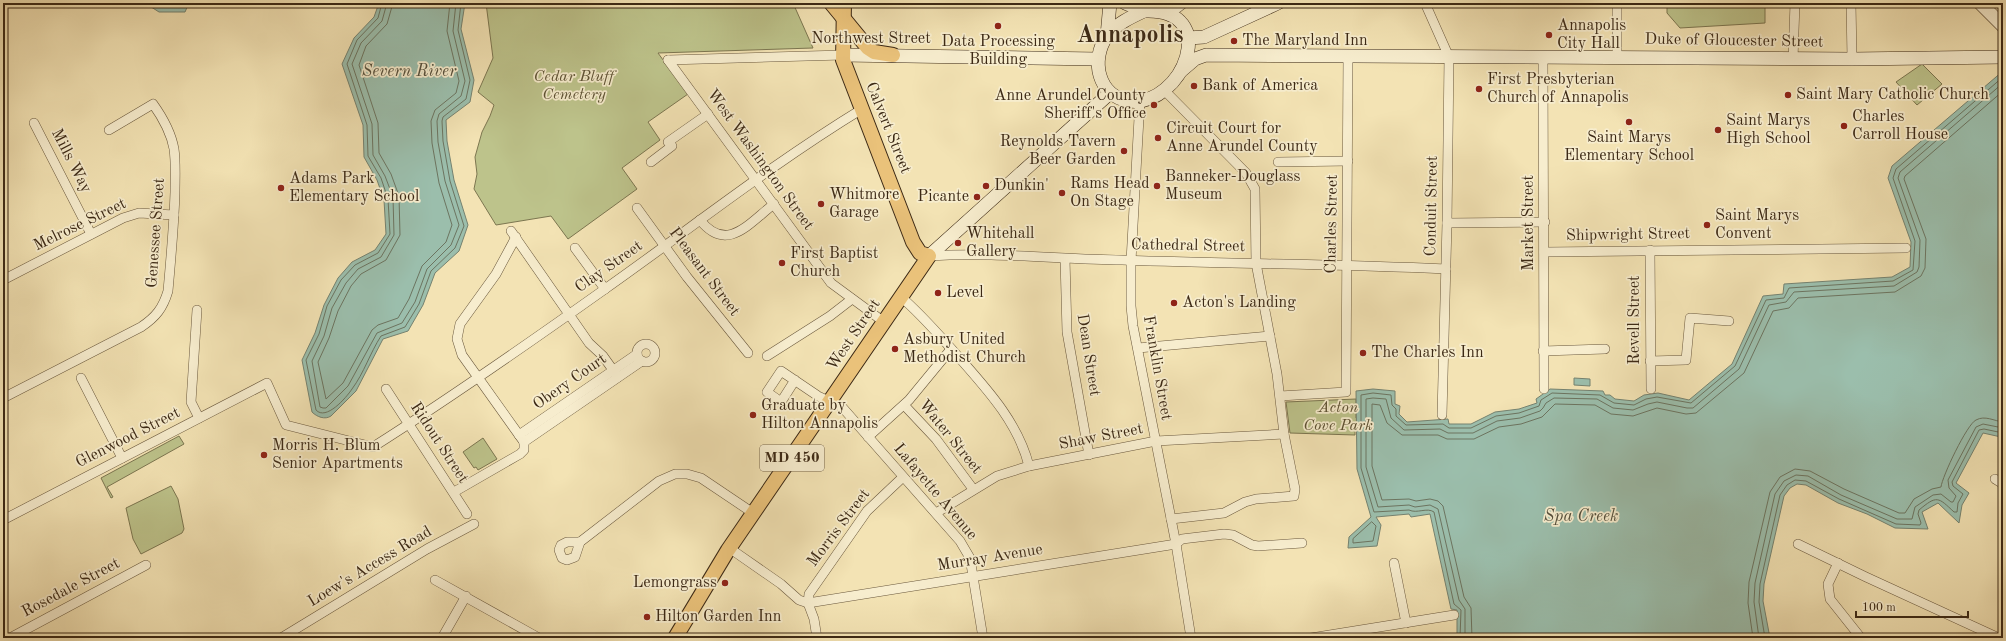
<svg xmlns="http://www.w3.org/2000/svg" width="2006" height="641" viewBox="0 0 2006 641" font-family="'Old Standard TT',serif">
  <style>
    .green { fill: #bdc38b; stroke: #7c7650 }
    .water { fill: #9bbeac; stroke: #758270 }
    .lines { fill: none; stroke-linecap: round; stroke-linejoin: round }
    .shore { stroke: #6c7460; stroke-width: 1 }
    .street-casing { stroke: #6a583d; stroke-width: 10 }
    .secondary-casing { stroke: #3c2915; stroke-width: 14 }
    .primary-casing { stroke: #3c2915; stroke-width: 16 }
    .street { stroke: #f7edce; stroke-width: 9 }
    .secondary { stroke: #f7edce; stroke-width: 13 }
    .primary { stroke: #eac27a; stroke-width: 14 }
    .poi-dot { fill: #8f2418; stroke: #f7edce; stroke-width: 1.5 }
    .labels { text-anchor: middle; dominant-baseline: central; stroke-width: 3.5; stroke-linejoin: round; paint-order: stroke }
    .shield { fill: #f7edce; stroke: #74644c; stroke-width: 1 }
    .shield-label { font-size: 15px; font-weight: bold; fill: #3c2915 }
    .poi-label { font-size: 16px; fill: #3c2915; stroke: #f7edce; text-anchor: start }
    .street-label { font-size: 16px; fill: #3c2915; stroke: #f7edce }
    .park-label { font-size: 16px; font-style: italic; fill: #5c5032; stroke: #f7edce }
    .water-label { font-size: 17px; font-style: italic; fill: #544e3b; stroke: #f7edce }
    .town-label { font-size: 24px; font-weight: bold; fill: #3c2915; stroke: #f7edce }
  </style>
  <rect width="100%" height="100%" fill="#f3e3b4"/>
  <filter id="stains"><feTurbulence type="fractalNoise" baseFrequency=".005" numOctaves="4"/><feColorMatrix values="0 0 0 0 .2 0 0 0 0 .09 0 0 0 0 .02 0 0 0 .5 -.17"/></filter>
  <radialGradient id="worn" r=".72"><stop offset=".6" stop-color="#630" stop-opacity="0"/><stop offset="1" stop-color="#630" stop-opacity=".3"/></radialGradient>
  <g class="green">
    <polygon points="486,3 793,3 813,48 658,53 688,94 648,122 660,140 622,168 637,189 568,239 551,216 496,225 474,189 477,174 475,157 482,132 490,116 494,105 478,92 493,58"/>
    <polygon points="1667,3 1765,3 1765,23 1680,28 1667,13"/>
    <polygon points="1922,64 1942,84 1917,105 1896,82"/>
    <polygon points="1356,399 1356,418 1359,419 1360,426 1355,426 1355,435 1290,433 1286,402"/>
    <polygon points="179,436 184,444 107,487 113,497 111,498 101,478"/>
    <polygon points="483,438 497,459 478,470 476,467 474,468 463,452"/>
    <polygon points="171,486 178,499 184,529 182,533 141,554 133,539 126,508"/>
  </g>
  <g class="water">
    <polygon points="145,3 189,3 185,12 159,12"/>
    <path d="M379 3H465L461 29 474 80 470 102 446 120 447 141 454 180 468 225 459 251 435 273 423 305 408 331 383 339 356 391 331 416C325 420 317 417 312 412L302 360 315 333 324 305 338 278 352 262 375 250 386 234 384 200 377 180 364 157 363 125 342 64 354 38 374 17Z"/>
    <polygon points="2003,71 2003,433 2001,437 1983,433 1956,483 1969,493 1962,505 1959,523 1938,503 1922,512 1928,529 1895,528 1867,514 1838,503 1806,485 1797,484 1790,488 1784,496 1764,584 1763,601 1770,638 1453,638 1457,635 1457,610 1451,609 1430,514 1411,517 1409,514 1376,517 1381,525 1377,546 1348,548 1349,537 1371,517 1357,469 1356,391 1373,389 1395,391 1395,404 1400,406 1399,414 1407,422 1448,419 1449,424 1471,424 1495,412 1519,409 1537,403 1536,399 1550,389 1603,391 1605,395 1610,395 1615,399 1634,401 1644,395 1658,393 1689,400 1732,364 1763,296 1783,294 1784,284 1892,277 1910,267 1911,242 1888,178 1892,166"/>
    <polygon points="1574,378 1590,379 1590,386 1574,385"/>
  </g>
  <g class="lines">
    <g class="shore">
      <path d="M382 3 378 18 357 40 347 64 367 125 368 156 381 178 388 199 390 234 378 253 355 265 341 280 327 306 319 334 306 360 316 410C326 421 346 398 352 389 364 373 370 353 381 336L405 327 419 304 431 271 455 248 464 226 450 181 443 141 442 121 443 117 466 99 470 80 458 30 461 3"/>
      <polyline points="387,3 382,21 361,43 352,64 372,124 373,155 385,176 393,197 394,235 381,257 358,269 346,283 332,308 324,336 312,361 320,407 323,408 326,408 348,386 377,333 402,323 415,302 427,269 451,245 459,225 445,181 438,142 437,121 439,114 461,96 465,81 453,31 456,3"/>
      <polyline points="393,3 387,24 366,46 359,65 378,123 379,153 391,174 399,196 400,235 386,260 361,274 351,286 338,311 329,338 318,362 326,399 343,383 372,330 378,325 398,318 409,299 422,266 446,242 452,225 439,183 432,143 431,121 435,110 456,93 459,81 447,31 450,3"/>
      <polygon points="1372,522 1376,526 1373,541 1353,543 1353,539"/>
      <path d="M1460 638 1461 610 1454 604 1434 512C1427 507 1417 514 1409 510L1374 512 1361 468V395L1373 393 1391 395 1392 405 1396 409V416L1406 425 1443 424 1449 428H1471L1496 416 1519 413 1539 406 1541 400 1552 393 1600 395 1614 403 1634 405 1646 399 1657 397 1691 403 1735 366 1766 300 1784 298 1789 288 1893 281 1913 270 1915 241 1893 178 1896 169 2003 77"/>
      <polyline points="1465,638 1465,609 1459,600 1438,509 1430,505 1415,507 1409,505 1378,507 1366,467 1366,399 1373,398 1386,399 1391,418 1404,430 1440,429 1448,433 1473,433 1497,421 1520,418 1540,411 1543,408 1546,403 1554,398 1597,399 1613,408 1633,410 1648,404 1657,402 1687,408 1693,408 1739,369 1769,305 1786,302 1794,292 1894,286 1917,272 1919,267 1920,240 1898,178 1900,172 2003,83"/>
      <polyline points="1472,638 1471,608 1464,597 1443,506 1438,501 1430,499 1416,501 1409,499 1382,500 1372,466 1372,404 1380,405 1387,423 1402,435 1438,435 1447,439 1474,439 1499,427 1521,424 1542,417 1555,404 1595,405 1611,414 1633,416 1657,408 1686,414 1696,413 1744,373 1773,311 1789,308 1798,298 1895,292 1921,276 1925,268 1926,239 1904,179 1905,176 2003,91"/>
      <path d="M1753 638 1748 603 1749 582 1770 492 1780 477 1795 469 1810 471 1844 489 1899 513H1905L1914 499 1932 489 1941 487C1942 477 1967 424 1976 420 1985 415 1994 421 2003 422"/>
      <polyline points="1759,638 1754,602 1755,583 1775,494 1784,481 1796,475 1808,476 1841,495 1897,519 1912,519 1915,507 1933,495 1941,494 1951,502 1953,502 1956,496 1949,488 1948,480 1976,427 1983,424 2003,428"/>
      <path d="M1765 638 1759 602 1760 584 1780 495 1787 485 1795 480 1806 481 1839 499 1896 524 1920 525 1921 523 1918 514 1919 510C1937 495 1938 497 1954 512H1957L1958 503 1963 494 1953 486 1952 482 1979 430 1984 429 2003 433"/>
    </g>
    <defs>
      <g id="street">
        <polyline points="1425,3 1449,57 1447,223 1442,415"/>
        <polyline points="1851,3 1852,59"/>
        <polyline points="1171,13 1184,3"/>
        <polyline points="1543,57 1544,389"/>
        <polyline points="1617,57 1617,3"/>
        <polyline points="1793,59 1795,3"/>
        <polyline points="668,60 831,283 884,322"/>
        <polyline points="668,60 843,55"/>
        <polyline points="1164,90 1246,173 1255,189 1256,263 1277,374 1284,434 1295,489 1294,496 1256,499 1245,502 1224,513 1171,519"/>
        <polyline points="1140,100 1131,261 1131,306 1133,326 1176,544 1191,638"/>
        <polyline points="34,123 91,234"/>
        <polyline points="651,162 672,146 668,142 708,114"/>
        <polyline points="1278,162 1348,161"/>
        <polyline points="637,208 687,277 748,353"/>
        <path d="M700 220C727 254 749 223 774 204"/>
        <polyline points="1447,223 1545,222"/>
        <polyline points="511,231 589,343 603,356 618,377"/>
        <polyline points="516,237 496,274 460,324 457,339 462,355 524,442"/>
        <polyline points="575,248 605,289"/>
        <polyline points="1650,250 1651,389"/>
        <polyline points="1544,252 1906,248"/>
        <path d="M929 256C993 252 1058 259 1122 260 1230 264 1338 264 1446 269"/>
        <polyline points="1065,259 1067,332 1089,455"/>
        <polyline points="3,280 123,218 139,213 174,215"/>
        <path d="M901 297C922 315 938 334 956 354 986 388 1018 422 1029 466"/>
        <polyline points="197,310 191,402 199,418"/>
        <circle cx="646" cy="353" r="9"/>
        <polyline points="1138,348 1270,336"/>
        <polyline points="1543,351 1605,349"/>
        <polyline points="767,356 830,316 852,299"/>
        <polyline points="1650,361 1686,360 1690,318 1729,321"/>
        <polyline points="81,378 122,458"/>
        <polyline points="795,380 781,402 767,392 781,371 818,396 842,407 960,541 970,558 983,638"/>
        <polyline points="386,389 467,514"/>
        <polyline points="1280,396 1346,392 1348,55"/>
        <path d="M3 398 141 327C156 317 163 308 168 291 171 258 174 225 175 192 175 178 176 163 174 149 171 132 163 118 153 104L109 130"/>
        <polyline points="904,405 936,439 973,489"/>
        <polyline points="519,435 637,354"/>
        <polyline points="868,437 909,400 951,349"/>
        <polyline points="524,442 642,361"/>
        <polyline points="1995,479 2003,484"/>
        <polyline points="454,492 520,454 524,450 524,442"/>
        <polyline points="936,513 997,476 1029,466 1156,441 1284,434"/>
        <path d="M3 520 267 383 286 425 373 447C452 397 529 343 605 289 690 229 772 164 862 109"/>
        <polygon points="567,542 580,542 575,557 567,560 562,558 559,550 561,545"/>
        <polyline points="580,542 659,481 675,474 687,474 701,478 753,513"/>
        <polyline points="1798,544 1866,577 1999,638"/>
        <polyline points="728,550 735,552 781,584 799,600 808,603 1176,544 1182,539 1224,534 1233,535 1252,545 1258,546 1302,543"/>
        <polyline points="1394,563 1406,623"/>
        <polyline points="1838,563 1828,584 1830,599 1861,638"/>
        <polyline points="435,580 539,638"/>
        <polyline points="10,638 146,565"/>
        <polyline points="281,638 427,549 474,524"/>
        <polyline points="442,638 466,596"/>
        <polyline points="817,638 814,619 808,603 809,594 867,511 903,477"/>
        <polyline points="1311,638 1454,615"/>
      </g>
      <g id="secondary">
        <polyline points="1125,3 1144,11"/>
        <polyline points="1980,3 2003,26"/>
        <path d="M1144 11C1223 7 1183 108 1129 101 1098 96 1090 60 1107 36 1116 24 1131 17 1144 11Z"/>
        <polyline points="1107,36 1110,3"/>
        <polyline points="1188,38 1204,37 1278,3"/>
        <polyline points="843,55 1098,59"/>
        <polyline points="1181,71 1195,59 1206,55 1852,59 2003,57"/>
        <polyline points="929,256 1110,93"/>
      </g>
      <g id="primary">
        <polyline points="831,3 868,48 874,52 893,55"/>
        <polyline points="675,638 728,550 929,256 920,253 913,242 843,60 844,3"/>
      </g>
    </defs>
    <use href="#street" class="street-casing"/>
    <use href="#secondary" class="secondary-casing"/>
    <use href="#primary" class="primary-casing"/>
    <use href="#street" class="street"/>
    <use href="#secondary" class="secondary"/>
    <use href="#primary" class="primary"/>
  </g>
  <g class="poi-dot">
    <circle cx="998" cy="26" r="4"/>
    <circle cx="1549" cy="35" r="4"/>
    <circle cx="1234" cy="41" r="4"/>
    <circle cx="1194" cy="86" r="4"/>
    <circle cx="1479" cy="89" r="4"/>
    <circle cx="1788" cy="95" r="4"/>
    <circle cx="1154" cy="105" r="4"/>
    <circle cx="1629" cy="122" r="4"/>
    <circle cx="1844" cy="126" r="4"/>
    <circle cx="1718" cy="130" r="4"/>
    <circle cx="1158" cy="138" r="4"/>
    <circle cx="1124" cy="151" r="4"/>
    <circle cx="986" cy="186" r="4"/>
    <circle cx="1157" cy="186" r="4"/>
    <circle cx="281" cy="188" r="4"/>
    <circle cx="1062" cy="193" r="4"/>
    <circle cx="977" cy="197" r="4"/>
    <circle cx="821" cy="204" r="4"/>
    <circle cx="1707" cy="225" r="4"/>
    <circle cx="958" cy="243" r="4"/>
    <circle cx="782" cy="263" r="4"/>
    <circle cx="938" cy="293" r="4"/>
    <circle cx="1174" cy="303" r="4"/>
    <circle cx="895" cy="349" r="4"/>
    <circle cx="1363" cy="353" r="4"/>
    <circle cx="753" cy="415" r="4"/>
    <circle cx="264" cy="455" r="4"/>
    <circle cx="725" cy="583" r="4"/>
    <circle cx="647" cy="617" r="4"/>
  </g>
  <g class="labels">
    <rect class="shield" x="760" y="445" width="64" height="26" rx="3"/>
    <g class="shield-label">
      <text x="792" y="458">MD 450</text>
    </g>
    <g class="poi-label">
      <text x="1557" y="26">Annapolis<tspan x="1557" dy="18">City Hall</tspan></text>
      <text x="1242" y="41">The Maryland Inn</text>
      <text x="998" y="42" text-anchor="middle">Data Processing<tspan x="998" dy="18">Building</tspan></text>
      <text x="1487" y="80">First Presbyterian<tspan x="1487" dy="18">Church of Annapolis</tspan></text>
      <text x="1202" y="86">Bank of America</text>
      <text x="1796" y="95">Saint Mary Catholic Church</text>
      <text x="1146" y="96" text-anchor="end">Anne Arundel County<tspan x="1146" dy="18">Sheriff's Office</tspan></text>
      <text x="1852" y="117">Charles<tspan x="1852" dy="18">Carroll House</tspan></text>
      <text x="1726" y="121">Saint Marys<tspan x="1726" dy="18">High School</tspan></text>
      <text x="1166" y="129">Circuit Court for<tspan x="1166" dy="18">Anne Arundel County</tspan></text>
      <text x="1629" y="138" text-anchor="middle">Saint Marys<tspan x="1629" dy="18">Elementary School</tspan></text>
      <text x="1116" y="142" text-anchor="end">Reynolds Tavern<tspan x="1116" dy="18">Beer Garden</tspan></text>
      <text x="1165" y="177">Banneker-Douglass<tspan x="1165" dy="18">Museum</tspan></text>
      <text x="289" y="179">Adams Park<tspan x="289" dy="18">Elementary School</tspan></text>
      <text x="1070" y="184">Rams Head<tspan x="1070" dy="18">On Stage</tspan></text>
      <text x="994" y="186">Dunkin'</text>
      <text x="829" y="195">Whitmore<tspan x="829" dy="18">Garage</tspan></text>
      <text x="969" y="197" text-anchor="end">Picante</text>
      <text x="1715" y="216">Saint Marys<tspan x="1715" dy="18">Convent</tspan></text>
      <text x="966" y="234">Whitehall<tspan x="966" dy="18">Gallery</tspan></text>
      <text x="790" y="254">First Baptist<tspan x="790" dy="18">Church</tspan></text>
      <text x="946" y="293">Level</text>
      <text x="1182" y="303">Acton's Landing</text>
      <text x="903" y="340">Asbury United<tspan x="903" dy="18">Methodist Church</tspan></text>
      <text x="1371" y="353">The Charles Inn</text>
      <text x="761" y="406">Graduate by<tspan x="761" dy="18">Hilton Annapolis</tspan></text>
      <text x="272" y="446">Morris H. Blum<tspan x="272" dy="18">Senior Apartments</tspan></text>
      <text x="717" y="583" text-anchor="end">Lemongrass</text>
      <text x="655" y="617">Hilton Garden Inn</text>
    </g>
    <g class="street-label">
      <text x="871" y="39">Northwest Street</text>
      <text transform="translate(1734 41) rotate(1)">Duke of Gloucester Street</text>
      <text transform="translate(888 128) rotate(68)">Calvert Street</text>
      <text transform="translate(760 160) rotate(54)">West Washington Street</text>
      <text transform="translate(71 161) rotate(63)">Mills Way</text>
      <text transform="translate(1432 206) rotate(-89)">Conduit Street</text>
      <text transform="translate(1529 223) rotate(-90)">Market Street</text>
      <text transform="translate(1332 224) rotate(-89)">Charles Street</text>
      <text transform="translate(80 225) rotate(-26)">Melrose Street</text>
      <text transform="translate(156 233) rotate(-86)">Genessee Street</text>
      <text transform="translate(1628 235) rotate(-1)">Shipwright Street</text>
      <text transform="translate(1188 246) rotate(1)">Cathedral Street</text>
      <text transform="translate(609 267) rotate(-35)">Clay Street</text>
      <text transform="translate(704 272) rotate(53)">Pleasant Street</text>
      <text transform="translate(1635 320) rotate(-90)">Revell Street</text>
      <text transform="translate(854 335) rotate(-56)">West Street</text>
      <text transform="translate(1088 355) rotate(81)">Dean Street</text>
      <text transform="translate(1157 368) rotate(80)">Franklin Street</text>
      <text transform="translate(570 382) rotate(-35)">Obery Court</text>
      <text transform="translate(950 437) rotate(51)">Water Street</text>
      <text transform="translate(1101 437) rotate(-11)">Shaw Street</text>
      <text transform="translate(128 438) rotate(-27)">Glenwood Street</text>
      <text transform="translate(439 443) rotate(57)">Ridout Street</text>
      <text transform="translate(935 492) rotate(50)">Lafayette Avenue</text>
      <text transform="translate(839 528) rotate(-53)">Morris Street</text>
      <text transform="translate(990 558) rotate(-9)">Murray Avenue</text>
      <text transform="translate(370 567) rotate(-31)">Loew's Access Road</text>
      <text transform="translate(71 588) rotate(-28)">Rosedale Street</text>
    </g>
    <g class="park-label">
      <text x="574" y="77">Cedar Bluff<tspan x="574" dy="18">Cemetery</tspan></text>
      <text x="1338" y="408">Acton<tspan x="1338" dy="18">Cove Park</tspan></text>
    </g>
    <g class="water-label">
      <text x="409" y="71">Severn River</text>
      <text x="1581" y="516">Spa Creek</text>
    </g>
    <g class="town-label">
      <text x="1130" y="36">Annapolis</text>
    </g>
  </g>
  <rect width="2006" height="641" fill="none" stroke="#f3e3b4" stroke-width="16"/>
  <rect x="4" y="4" width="1998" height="633" fill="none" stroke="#3c2915" stroke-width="2"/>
  <rect x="8" y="8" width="1990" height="625" fill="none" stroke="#3c2915"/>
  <path d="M1856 611v6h112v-6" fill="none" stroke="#3c2915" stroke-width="2"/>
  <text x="1862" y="611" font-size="12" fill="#3c2915" stroke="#f7edce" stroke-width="3" paint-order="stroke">100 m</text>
  <rect width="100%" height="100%" filter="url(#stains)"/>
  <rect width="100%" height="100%" fill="url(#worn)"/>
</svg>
